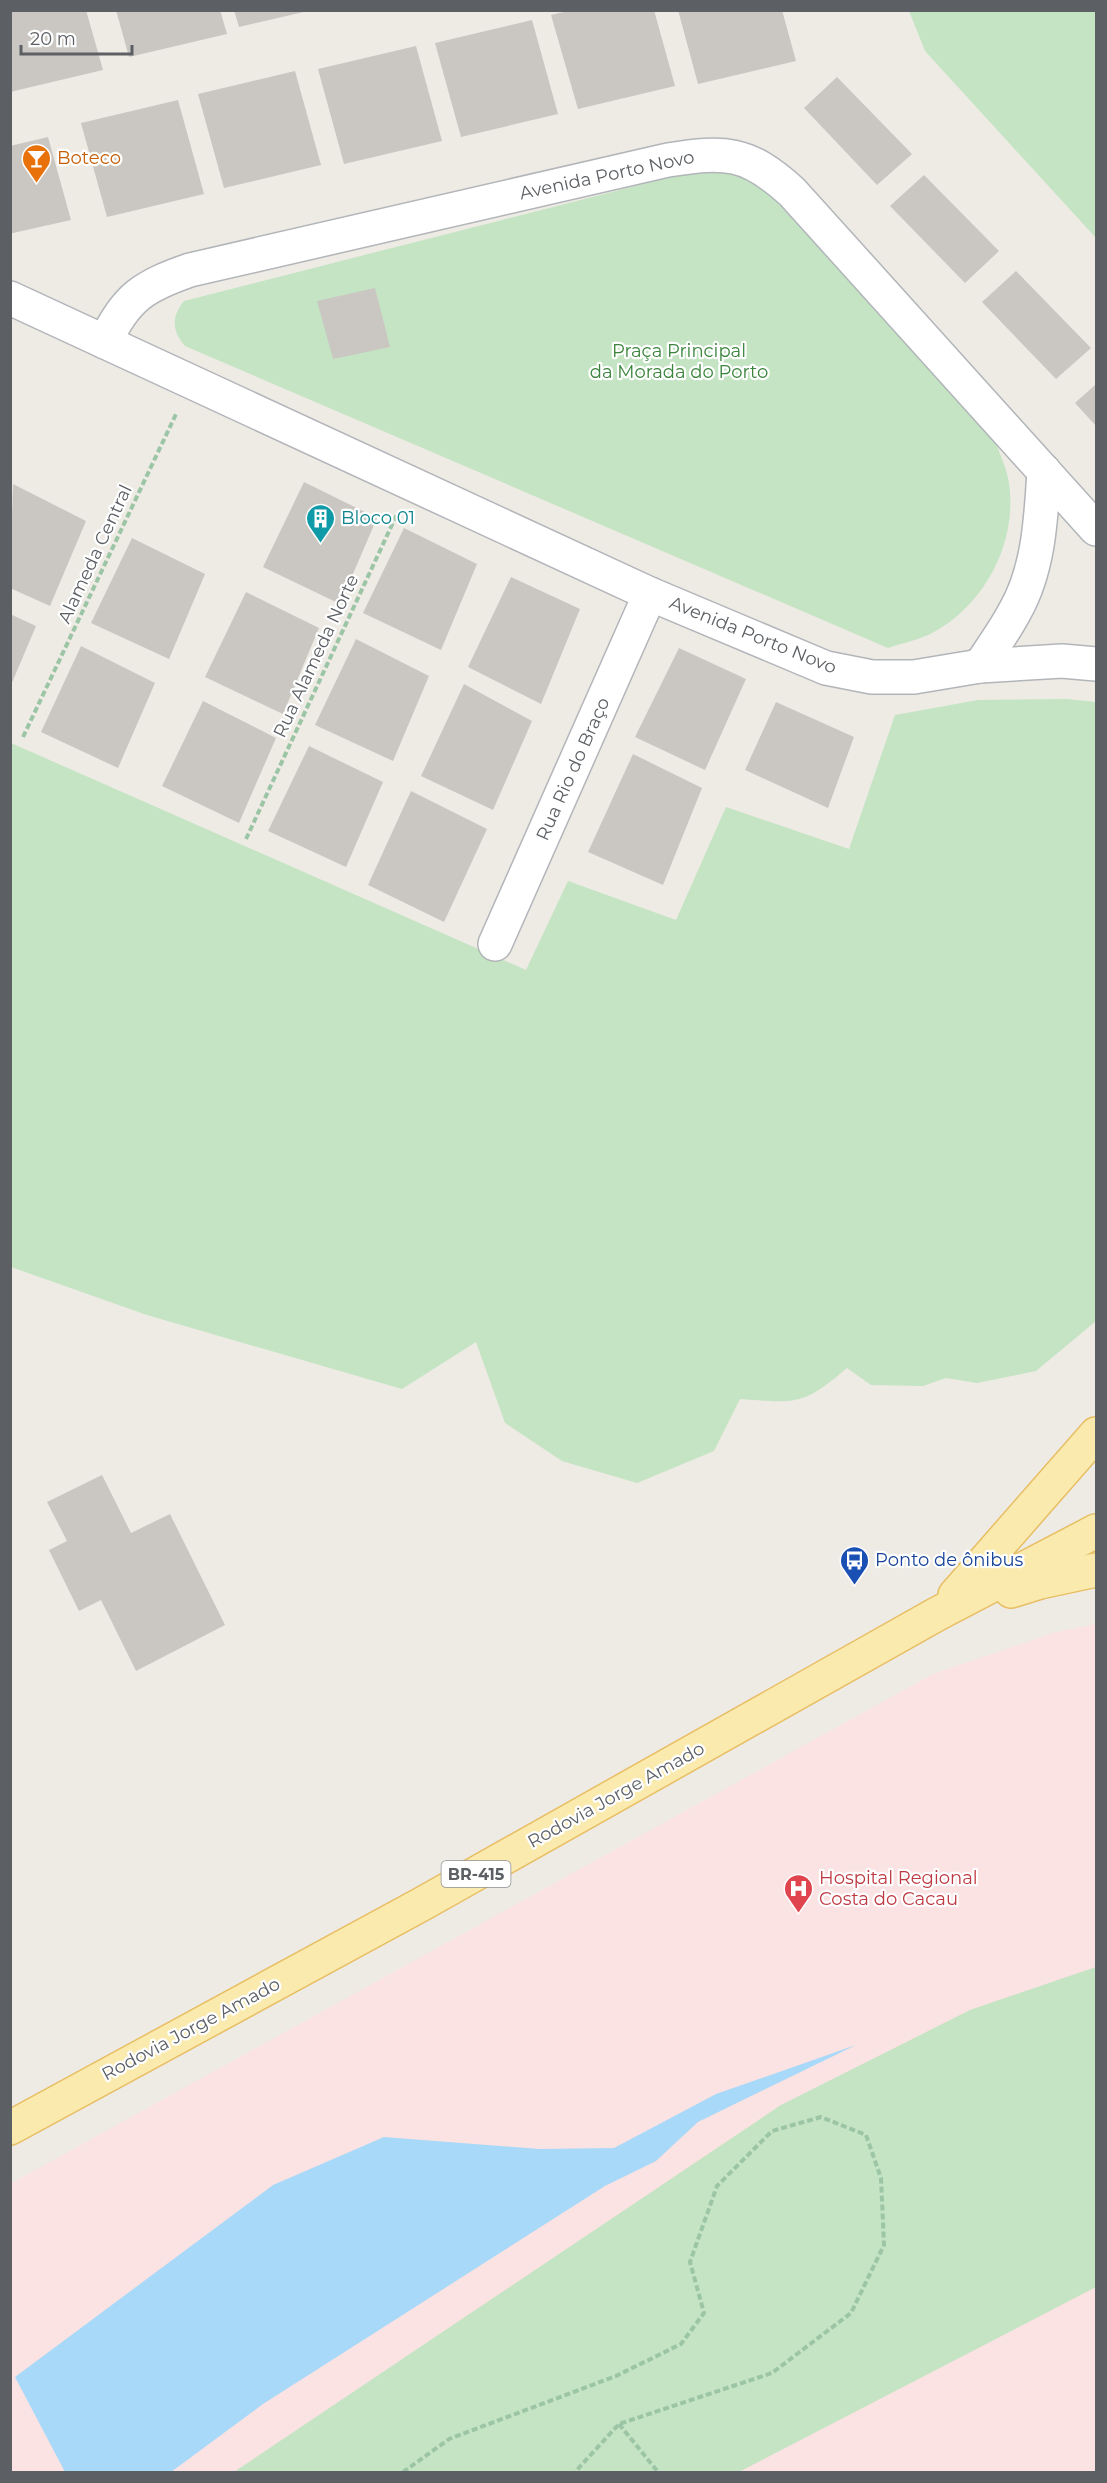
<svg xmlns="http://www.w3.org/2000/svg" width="1107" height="2483" viewBox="0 0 1107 2483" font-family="Montserrat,sans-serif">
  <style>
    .medical { fill: #fae3e2 }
    .green { fill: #c4e4c3 }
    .water { fill: #a9d9f9 }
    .building { fill: #cac6c2 }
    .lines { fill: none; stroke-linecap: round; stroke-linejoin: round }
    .street-casing { stroke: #b2b5b9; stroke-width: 36 }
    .primary-casing { stroke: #e8be64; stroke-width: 36 }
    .path { stroke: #9cc5a6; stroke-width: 4; stroke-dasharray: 6 3; stroke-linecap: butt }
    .street { stroke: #fff; stroke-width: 33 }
    .primary { stroke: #faeaae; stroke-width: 33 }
    .labels { text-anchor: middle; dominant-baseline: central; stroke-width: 4.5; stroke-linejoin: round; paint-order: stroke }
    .shield { fill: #fff; stroke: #8d9092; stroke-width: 1.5 }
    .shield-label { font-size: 16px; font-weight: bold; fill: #5c6064 }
    .food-label { font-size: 18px; fill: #c56008; stroke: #fff; text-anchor: start }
    .street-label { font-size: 18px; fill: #5c6064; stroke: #fff }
    .park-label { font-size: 18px; fill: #3b843c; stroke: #fff }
    .culture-label { font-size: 18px; fill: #0d838f; stroke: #fff; text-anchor: start }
    .transit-label { font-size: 18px; fill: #164399; stroke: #fff; text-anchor: start }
    .health-label { font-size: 18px; fill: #be3a42; stroke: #fff; text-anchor: start }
  </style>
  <rect width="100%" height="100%" fill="#eeebe5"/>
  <polygon class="medical" points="1096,1624 1096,2472 11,2472 10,2184 933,1674 1056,1632"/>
  <g class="green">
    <polygon points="909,11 1096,11 1096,238 925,51"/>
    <path d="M714 169 739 173 761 185 992 434C997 448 1005 463 1008 478 1020 538 986 605 932 633 919 640 902 643 888 648L185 346C172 331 171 317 184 301L690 172Z"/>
    <path d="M1067 699 1096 702V1321L1036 1371 977 1383 946 1378 923 1386 871 1385 847 1368C802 1406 798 1403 740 1399L714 1451 637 1483 562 1461 505 1423 476 1342 402 1389 147 1315 11 1267V743L526 970 568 881 676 920 726 807 849 849 895 715 978 700Z"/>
    <polygon points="1096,1967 1096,2287 739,2472 234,2472 781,2105 970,2010"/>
  </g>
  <polygon class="water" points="856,2045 698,2122 656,2161 605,2186 263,2404 171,2472 65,2472 15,2377 273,2185 384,2137 540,2149 614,2148 716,2094"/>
  <g class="building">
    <polygon points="10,10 86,10 103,70 10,92"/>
    <polygon points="116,10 220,10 227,34 129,57"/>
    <polygon points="234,10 308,10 308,11 239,27"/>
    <polygon points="572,10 654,10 675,86 578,109 551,15"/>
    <polygon points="678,10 782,10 796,61 698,84"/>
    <polygon points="532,20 558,114 461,137 435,43"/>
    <polygon points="416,46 442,141 344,164 318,69"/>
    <polygon points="295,71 321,165 224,188 198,94"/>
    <polygon points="837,77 912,154 877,185 804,108"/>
    <polygon points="178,100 204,194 107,217 81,123"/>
    <polygon points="48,137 71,220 13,233 10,232 10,146"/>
    <polygon points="924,175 999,251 965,283 890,206"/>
    <polygon points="1016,271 1091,348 1056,379 982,302"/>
    <polygon points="375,288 390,347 333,359 317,301"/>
    <polygon points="1096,384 1096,426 1075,403"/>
    <polygon points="304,482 377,518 340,604 263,567"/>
    <polygon points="13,484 86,521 50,606 10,588"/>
    <polygon points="404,528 477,564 441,650 363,613"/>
    <polygon points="132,538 205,574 169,659 91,623"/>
    <polygon points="511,577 580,609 541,704 468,667"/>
    <polygon points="246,592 319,628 283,714 205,677"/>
    <polygon points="10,614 36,626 11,685 10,685"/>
    <polygon points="356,639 429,676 393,761 315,725"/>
    <polygon points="81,646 155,683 118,768 41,732"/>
    <polygon points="679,648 746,679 705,770 635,737"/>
    <polygon points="464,684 532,721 493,810 421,776"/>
    <polygon points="203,701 276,738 239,823 162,786"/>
    <polygon points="776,702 854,737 828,808 745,770"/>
    <polygon points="309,746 383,782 346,867 268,831"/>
    <polygon points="633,754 702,788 663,885 588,852"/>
    <polygon points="411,791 487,829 444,922 368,885"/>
    <polygon points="102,1475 131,1533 170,1514 225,1625 136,1671 101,1600 79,1611 49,1550 67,1541 47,1502"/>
  </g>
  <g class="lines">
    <defs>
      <g id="street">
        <polyline points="10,298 650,594 826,668 872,677 914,677 980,666 1062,661 1096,664"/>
        <path d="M105 342C126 297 144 286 190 270L668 160C725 151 747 151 792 192L1096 529"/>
        <path d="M980 666C992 648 1005 630 1015 611 1039 569 1041 518 1044 471"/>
        <polyline points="495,944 650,594"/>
      </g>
      <g id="primary">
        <polyline points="1011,1591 1040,1582 1096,1570"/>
        <polyline points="955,1595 1096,1434"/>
        <polyline points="10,2128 422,1904 937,1614 1096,1531"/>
      </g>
    </defs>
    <use href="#street" class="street-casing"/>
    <use href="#primary" class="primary-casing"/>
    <g class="path">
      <polyline points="23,737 177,412"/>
      <polyline points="246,839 397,514"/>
      <polyline points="619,2424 658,2472"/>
      <polyline points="403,2472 449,2439 616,2376 681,2344 704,2313 690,2262 717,2186 772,2131 821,2117 866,2135 881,2178 884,2245 851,2313 772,2373 619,2424 575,2472"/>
    </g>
    <use href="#street" class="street"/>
    <use href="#primary" class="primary"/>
  </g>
  <defs>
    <symbol id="bar-pin" viewBox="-11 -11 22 30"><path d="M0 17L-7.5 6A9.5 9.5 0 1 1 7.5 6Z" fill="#e8710a" stroke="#fff"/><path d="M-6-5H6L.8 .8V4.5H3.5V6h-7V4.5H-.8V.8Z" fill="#fff"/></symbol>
    <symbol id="building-pin" viewBox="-11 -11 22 30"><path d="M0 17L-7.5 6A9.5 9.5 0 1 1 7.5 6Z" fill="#0f9aa8" stroke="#fff"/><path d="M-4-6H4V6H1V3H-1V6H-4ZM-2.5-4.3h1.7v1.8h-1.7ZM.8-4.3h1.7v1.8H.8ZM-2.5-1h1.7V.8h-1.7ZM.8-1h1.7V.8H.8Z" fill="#fff"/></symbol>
    <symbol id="bus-pin" viewBox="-11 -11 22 30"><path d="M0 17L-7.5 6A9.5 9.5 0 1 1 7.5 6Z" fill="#1a4fb4" stroke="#fff"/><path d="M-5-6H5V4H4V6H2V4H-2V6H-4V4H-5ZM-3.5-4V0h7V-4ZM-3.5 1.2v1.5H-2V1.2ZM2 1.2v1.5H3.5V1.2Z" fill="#fff"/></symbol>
    <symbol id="hospital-pin" viewBox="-11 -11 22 30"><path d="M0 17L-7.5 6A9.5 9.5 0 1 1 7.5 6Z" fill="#e0444e" stroke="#fff"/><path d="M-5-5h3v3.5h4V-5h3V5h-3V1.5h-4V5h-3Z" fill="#fff"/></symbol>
  </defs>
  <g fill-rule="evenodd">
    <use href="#bar-pin" x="20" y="142" width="33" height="45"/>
    <use href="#building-pin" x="304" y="502" width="33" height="45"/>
    <use href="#bus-pin" x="838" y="1544" width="33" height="45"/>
    <use href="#hospital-pin" x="782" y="1872" width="33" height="45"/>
  </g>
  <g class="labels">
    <rect class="shield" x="441.5" y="1861" width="69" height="26" rx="4.5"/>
    <g class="shield-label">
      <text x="476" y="1874">BR-415</text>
    </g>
    <g class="food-label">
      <text x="57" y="158">Boteco</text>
    </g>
    <g class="street-label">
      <text transform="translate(607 175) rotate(-12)">Avenida Porto Novo</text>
      <text transform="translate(95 554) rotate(-65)">Alameda Central</text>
      <text transform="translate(753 635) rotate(22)">Avenida Porto Novo</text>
      <text transform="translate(316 656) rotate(-65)">Rua Alameda Norte</text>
      <text transform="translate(573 769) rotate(-66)">Rua Rio do Braço</text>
      <text transform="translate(616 1795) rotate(-29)">Rodovia Jorge Amado</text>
      <text transform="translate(191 2029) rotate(-28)">Rodovia Jorge Amado</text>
    </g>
    <g class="park-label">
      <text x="679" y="351">Praça Principal<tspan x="679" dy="21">da Morada do Porto</tspan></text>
    </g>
    <g class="culture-label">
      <text x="341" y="518">Bloco 01</text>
    </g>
    <g class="transit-label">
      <text x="875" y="1560">Ponto de ônibus</text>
    </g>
    <g class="health-label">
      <text x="819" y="1878">Hospital Regional<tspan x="819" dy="21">Costa do Cacau</tspan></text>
    </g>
  </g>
  <rect width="1107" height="2483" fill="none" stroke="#5c6064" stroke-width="24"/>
  <path d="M21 45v9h111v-9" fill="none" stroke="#5c6064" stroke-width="3"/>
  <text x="30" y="45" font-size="18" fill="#5c6064" stroke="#ffffff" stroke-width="4.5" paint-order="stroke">20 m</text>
</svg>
